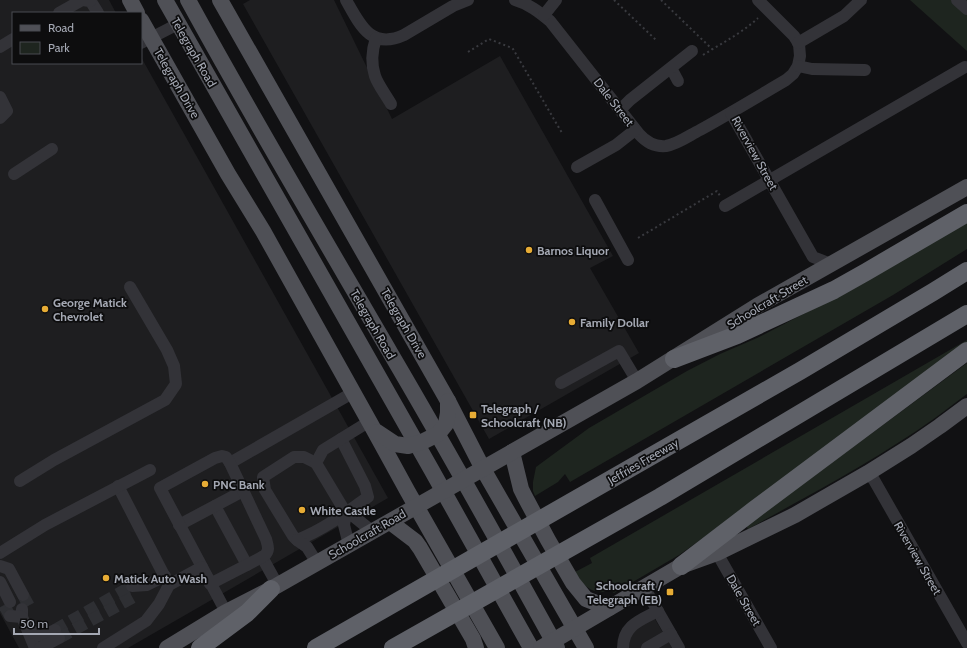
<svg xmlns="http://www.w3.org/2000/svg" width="967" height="648" viewBox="0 0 967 648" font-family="Cabin,sans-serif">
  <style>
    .built { fill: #1e1e20 }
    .green { fill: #1e251f }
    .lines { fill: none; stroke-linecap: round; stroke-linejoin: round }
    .minor-tunnel { stroke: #2e2f33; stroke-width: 12; stroke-dasharray: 12 6; stroke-linecap: butt }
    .path { stroke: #393a3f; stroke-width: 2; stroke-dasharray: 2 3; stroke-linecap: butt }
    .minor { stroke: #333338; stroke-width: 12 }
    .major { stroke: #4f5056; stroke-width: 16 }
    .highway { stroke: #5f6168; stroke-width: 18 }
    .poi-dot { fill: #e7ac35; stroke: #0d0d0e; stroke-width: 1.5 }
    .labels { text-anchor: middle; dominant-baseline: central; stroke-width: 3.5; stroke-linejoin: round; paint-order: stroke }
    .street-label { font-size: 12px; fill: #a4a8b3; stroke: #0d0d0e }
    .poi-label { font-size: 12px; font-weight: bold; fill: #a4a8b3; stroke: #0d0d0e; text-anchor: start }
  </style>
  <rect width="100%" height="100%" fill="#111113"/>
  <g class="built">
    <polygon points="0,0 109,0 116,13 13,13 13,63 141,63 141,57 388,498 128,648 19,648 0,613"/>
    <polygon points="250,0 334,0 392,119 500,56 613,256 590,268 639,353 489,439 243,4"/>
    <polygon points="652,614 672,648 622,648 623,640"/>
  </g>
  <g class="green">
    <polygon points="910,0 967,0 967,51"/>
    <polygon points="967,223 967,249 893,295 570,482 565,474 558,482 535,496 533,491 533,482 536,467 589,428 687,371 720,354 757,338 813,309"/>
    <path d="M967 340V345L713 531 679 555 614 593C609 590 607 591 602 592 588 592 581 582 575 572L592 563 590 558Z"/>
    <path d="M967 363V394C956 402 946 410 935 418 876 460 811 494 748 529L746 526Z"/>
  </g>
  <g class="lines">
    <g class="minor-tunnel">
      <polyline points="23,595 29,606"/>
      <polyline points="4,605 10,616"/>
      <polyline points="55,630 132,586"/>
      <polyline points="59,638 137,595"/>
    </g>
    <g class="path">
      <polyline points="614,0 656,40"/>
      <polyline points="661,0 712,49"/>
      <polyline points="468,52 489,39 512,48 513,49 562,133"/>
      <path d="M703 55C722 43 742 33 758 18"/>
      <polyline points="638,238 717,191 720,196"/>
    </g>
    <g class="minor">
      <polyline points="90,0 98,13"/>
      <path d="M346 0C360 25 371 50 404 35L453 6 468 0"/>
      <path d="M515 0C529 4 539 12 550 21L639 134C646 142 655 147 666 146 678 144 690 135 700 130 729 114 757 97 786 80L793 74 798 66 800 56 799 44 794 36 758 0"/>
      <polyline points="957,0 967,9"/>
      <polyline points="59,13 82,0 90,1 91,0"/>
      <polyline points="544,15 556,0"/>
      <path d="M376 38C372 50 371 64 375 76 378 85 386 95 391 104"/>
      <polyline points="141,43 178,24"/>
      <polyline points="798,43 844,16 861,0"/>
      <polyline points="0,47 13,39"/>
      <polyline points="798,66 812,69 865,70"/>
      <polyline points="671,68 678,81"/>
      <polyline points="0,97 7,111 0,118"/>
      <polyline points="620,110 630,100 692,51"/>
      <polyline points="731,113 813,257 831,264"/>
      <polyline points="577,167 616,145 635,130"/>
      <polyline points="14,174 52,149"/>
      <polyline points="595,200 628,260"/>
      <polyline points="725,206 965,67"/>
      <polyline points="561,383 619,351 637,381"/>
      <polyline points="230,463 354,392"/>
      <path d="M316 463 304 457H294L263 477 265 490 293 536 297 540C323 530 346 513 368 497L365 486 341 439"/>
      <polyline points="868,473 874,480 967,643"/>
      <polyline points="20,481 54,460 165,400 176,384 174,366 167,350 130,287"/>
      <polyline points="118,486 169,585"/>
      <polyline points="215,506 247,565"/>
      <polyline points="346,513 316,463 323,450 370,421"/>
      <polyline points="179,525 243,491"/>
      <polyline points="297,540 307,547 317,563"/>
      <polyline points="349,545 344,525 346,513 352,515 373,532"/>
      <polyline points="0,553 45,525 150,470"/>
      <polyline points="717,553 771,648"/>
      <polyline points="262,557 278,586"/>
      <polyline points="0,566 9,569 23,595"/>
      <polyline points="0,582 10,602"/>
      <path d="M210 584 264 556C270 551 268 546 266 539L230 463 226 457 222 456 215 458 160 488 226 612"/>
      <polyline points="132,586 147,585 165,576"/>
      <polyline points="644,587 679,648"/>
      <polyline points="22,609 22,617 35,648"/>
      <polyline points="10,616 22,617"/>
      <path d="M28 626C38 640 41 637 55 630"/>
      <polyline points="40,648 59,638"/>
      <polyline points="103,648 146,621 159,604 169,585 202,567"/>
      <path d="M623 648C623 625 641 620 658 611"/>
      <polyline points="647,648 671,634"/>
    </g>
    <g class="major">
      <polyline points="130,0 137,13"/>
      <polyline points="165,0 431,469 531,648"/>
      <path d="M188 0C253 119 323 237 391 354 448 451 503 550 557 648"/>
      <polyline points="220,0 448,401 483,469 586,648"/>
      <polyline points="141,20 228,174 263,231 374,430 408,492 497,648"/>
      <polyline points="377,432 395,444 408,446 422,442 438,434 446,424 448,413 448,401"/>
      <polyline points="512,452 521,489 525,497 548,540 573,583 586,599 609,608"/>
      <polyline points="390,522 415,541 420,548 473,639 476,648"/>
      <polyline points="167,648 226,612 271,589 637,381 757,306 967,187"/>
      <polyline points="541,648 681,566 717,553 795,515 868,473 911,446 940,426 967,406"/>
    </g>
    <g class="highway">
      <polyline points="674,359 737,335 834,290 866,272 967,213"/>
      <polyline points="681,566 754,510 967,351"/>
      <polyline points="200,648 247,613 271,589"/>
      <polyline points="316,648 800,371 933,292 967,271"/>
      <polyline points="393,648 660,497 967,314"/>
    </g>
  </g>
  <g class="poi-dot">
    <circle cx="529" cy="250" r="4"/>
    <circle cx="45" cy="309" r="4"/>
    <circle cx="572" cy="322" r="4"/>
    <rect x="469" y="411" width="8" height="8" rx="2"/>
    <circle cx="205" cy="484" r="4"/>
    <circle cx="302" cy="510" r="4"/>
    <circle cx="106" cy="578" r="4"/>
    <rect x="666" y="588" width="8" height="8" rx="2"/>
  </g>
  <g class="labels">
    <g class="street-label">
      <text transform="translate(194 52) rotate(60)">Telegraph Road</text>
      <text transform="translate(177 83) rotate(60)">Telegraph Drive</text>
      <text transform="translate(614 102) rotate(52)">Dale Street</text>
      <text transform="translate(755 153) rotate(61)">Riverview Street</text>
      <text transform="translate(767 302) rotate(-31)">Schoolcraft Street</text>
      <text transform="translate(404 323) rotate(60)">Telegraph Drive</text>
      <text transform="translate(373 324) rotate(60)">Telegraph Road</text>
      <text transform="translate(643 461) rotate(-30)">Jeffries Freeway</text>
      <text transform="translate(367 534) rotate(-30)">Schoolcraft Road</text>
      <text transform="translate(918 558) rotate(60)">Riverview Street</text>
      <text transform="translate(744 600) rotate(60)">Dale Street</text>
    </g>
    <g class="poi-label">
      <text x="537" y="250">Barnos Liquor</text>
      <text x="53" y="302">George Matick<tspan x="53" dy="14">Chevrolet</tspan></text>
      <text x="580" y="322">Family Dollar</text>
      <text x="481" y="408">Telegraph /<tspan x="481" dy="14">Schoolcraft (NB)</tspan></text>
      <text x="213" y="484">PNC Bank</text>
      <text x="310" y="510">White Castle</text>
      <text x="114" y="578">Matick Auto Wash</text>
      <text x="662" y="585" text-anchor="end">Schoolcraft /<tspan x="662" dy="14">Telegraph (EB)</tspan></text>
    </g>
  </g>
  <rect x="12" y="12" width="130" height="52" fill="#0d0d0e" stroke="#494b50"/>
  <rect x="20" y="25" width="20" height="6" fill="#4f5056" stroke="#494b50"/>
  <text x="48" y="32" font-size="12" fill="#a4a8b3">Road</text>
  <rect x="20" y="42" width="20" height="12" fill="#1e251f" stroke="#494b50"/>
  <text x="48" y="52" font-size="12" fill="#a4a8b3">Park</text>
  <path d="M14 628v6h85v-6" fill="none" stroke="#a4a8b3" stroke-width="2"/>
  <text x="20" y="628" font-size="12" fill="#a4a8b3" stroke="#0d0d0e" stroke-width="3" paint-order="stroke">50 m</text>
</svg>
